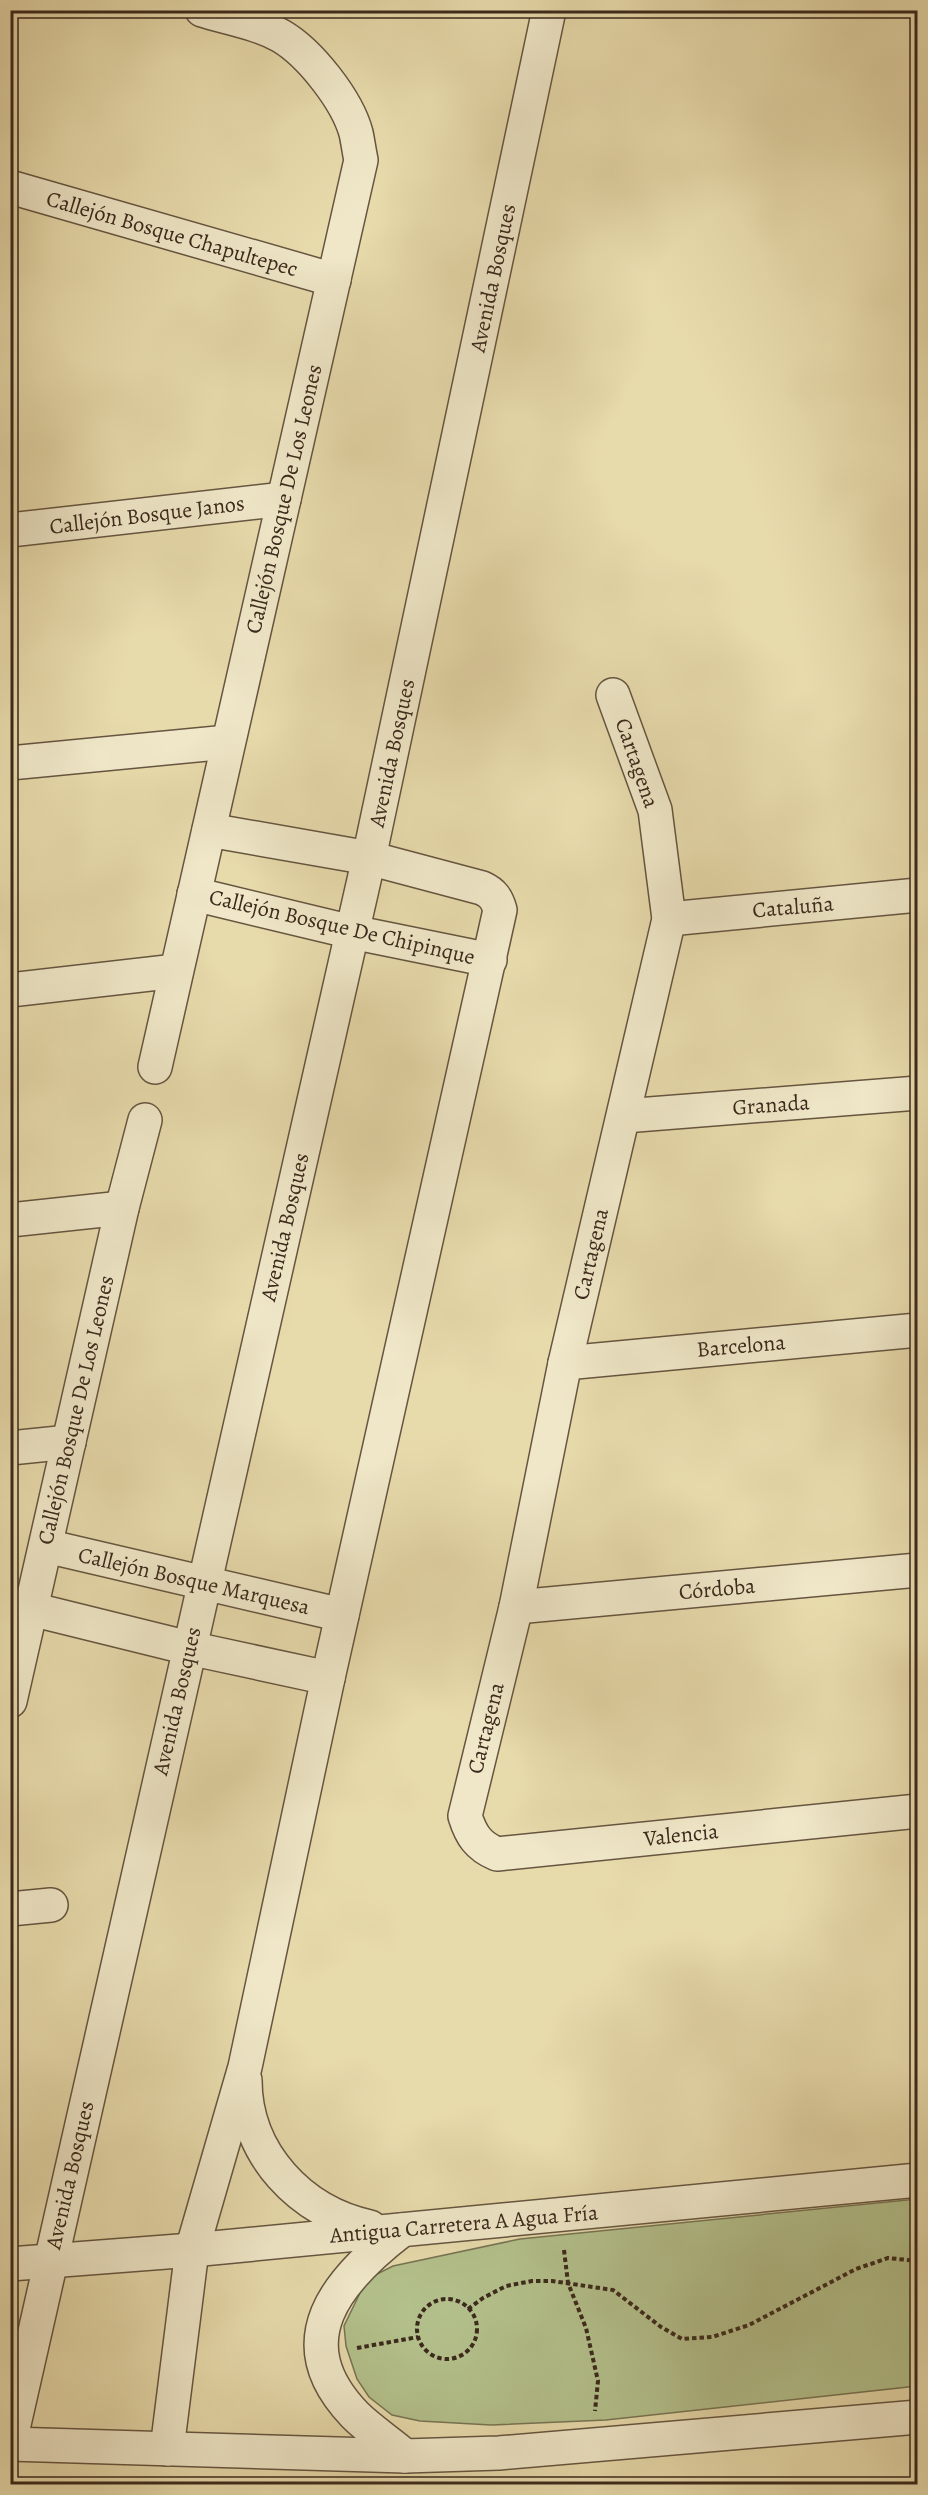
<svg xmlns="http://www.w3.org/2000/svg" width="928" height="2495" viewBox="0 0 928 2495" font-family="Alegreya,serif">
  <style>
    .green { fill: #b3c08b; stroke: #777454; stroke-width: 1.5 }
    .lines { fill: none; stroke-linecap: round; stroke-linejoin: round }
    .minor-casing { stroke: #665540; stroke-width: 36 }
    .path { stroke: #3b291c; stroke-width: 4; stroke-dasharray: 4.5 3; stroke-linecap: butt }
    .minor { stroke: #efe7c8; stroke-width: 33 }
    .labels { text-anchor: middle; dominant-baseline: central; stroke-width: 4.5; stroke-linejoin: round; paint-order: stroke }
    .street-label { font-size: 22px; fill: #3b291c; stroke: #efe7c8 }
  </style>
  <rect width="100%" height="100%" fill="#e7daab"/>
  <filter id="stains"><feTurbulence type="fractalNoise" baseFrequency=".00333" numOctaves="4"/><feColorMatrix values="0 0 0 0 .2 0 0 0 0 .09 0 0 0 0 .02 0 0 0 .5 -.17"/></filter>
  <radialGradient id="worn" r=".72"><stop offset=".6" stop-color="#630" stop-opacity="0"/><stop offset="1" stop-color="#630" stop-opacity=".3"/></radialGradient>
  <polygon class="green" points="917,2199 917,2386 606,2420 491,2425 420,2421 392,2415 369,2397 357,2379 346,2346 344,2326 360,2293 371,2277 393,2266 520,2239"/>
  <g class="lines">
    <defs>
      <g id="minor">
        <polyline points="10,187 334,280"/>
        <polyline points="10,530 284,499"/>
        <path d="M613 695 655 810 669 919 565 1363 516 1607 465 1816C471 1835 478 1846 497 1854L918 1811"/>
        <polyline points="10,763 228,742"/>
        <polyline points="194,894 352,932 490,960"/>
        <polyline points="669,919 918,895"/>
        <polyline points="10,990 176,971"/>
        <path d="M155 1067 361 160C359 151 358 142 356 133 347 100 310 53 281 36 258 23 228 18 202 10"/>
        <polyline points="624,1116 918,1093"/>
        <polyline points="10,1220 122,1208"/>
        <polyline points="565,1363 918,1330"/>
        <polyline points="10,1448 69,1442"/>
        <polyline points="46,1546 342,1615"/>
        <polyline points="516,1607 918,1570"/>
        <polyline points="31,1609 189,1648 328,1678"/>
        <polyline points="10,1701 122,1208 145,1120"/>
        <polyline points="10,1909 51,1905"/>
        <path d="M245 2080C245 2154 301 2212 370 2227"/>
        <path d="M402 2230C337 2280 284 2341 355 2415 370 2430 389 2442 405 2456"/>
        <polyline points="10,2264 192,2250 918,2180"/>
        <polyline points="10,2442 369,858 549,10"/>
        <polyline points="10,2444 405,2456 499,2453 918,2417"/>
        <path d="M167 2449 192 2250 245 2067 328 1678 500 910C497 899 493 893 482 888L369 858 209 830"/>
      </g>
    </defs>
    <use href="#minor" class="minor-casing"/>
    <g class="path">
      <polyline points="564,2250 568,2283 586,2328 598,2381 595,2411"/>
      <circle cx="447" cy="2329" r="30"/>
      <polyline points="468,2309 483,2298 506,2286 532,2281 552,2281 613,2290 661,2327 682,2339 712,2337 749,2325 856,2269 888,2258 918,2261"/>
      <polyline points="357,2348 418,2337"/>
    </g>
    <use href="#minor" class="minor"/>
  </g>
  <g class="labels">
    <g class="street-label">
      <text transform="translate(172 234) rotate(16)">Callejón Bosque Chapultepec</text>
      <text transform="translate(493 278) rotate(-78)">Avenida Bosques</text>
      <text transform="translate(284 499) rotate(-77)">Callejón Bosque De Los Leones</text>
      <text transform="translate(147 515) rotate(-7)">Callejón Bosque Janos</text>
      <text transform="translate(392 753) rotate(-78)">Avenida Bosques</text>
      <text transform="translate(637 763) rotate(71)">Cartagena</text>
      <text transform="translate(793 907) rotate(-5)">Cataluña</text>
      <text transform="translate(342 927) rotate(13)">Callejón Bosque De Chipinque</text>
      <text transform="translate(771 1105) rotate(-4)">Granada</text>
      <text transform="translate(285 1227) rotate(-77)">Avenida Bosques</text>
      <text transform="translate(591 1254) rotate(-77)">Cartagena</text>
      <text transform="translate(741 1346) rotate(-5)">Barcelona</text>
      <text transform="translate(76 1410) rotate(-77)">Callejón Bosque De Los Leones</text>
      <text transform="translate(194 1581) rotate(13)">Callejón Bosque Marquesa</text>
      <text transform="translate(717 1589) rotate(-5)">Córdoba</text>
      <text transform="translate(177 1701) rotate(-77)">Avenida Bosques</text>
      <text transform="translate(486 1728) rotate(-76)">Cartagena</text>
      <text transform="translate(681 1835) rotate(-6)">Valencia</text>
      <text transform="translate(70 2175) rotate(-77)">Avenida Bosques</text>
      <text transform="translate(464 2224) rotate(-5)">Antigua Carretera A Agua Fría</text>
    </g>
  </g>
  <rect width="928" height="2495" fill="none" stroke="#e7daab" stroke-width="36"/>
  <rect x="12" y="12" width="904" height="2471" fill="none" stroke="#3b291c" stroke-width="3"/>
  <rect x="18" y="18" width="892" height="2459" fill="none" stroke="#3b291c" stroke-width="1.5"/>
  <rect width="100%" height="100%" filter="url(#stains)"/>
  <rect width="100%" height="100%" fill="url(#worn)"/>
</svg>
